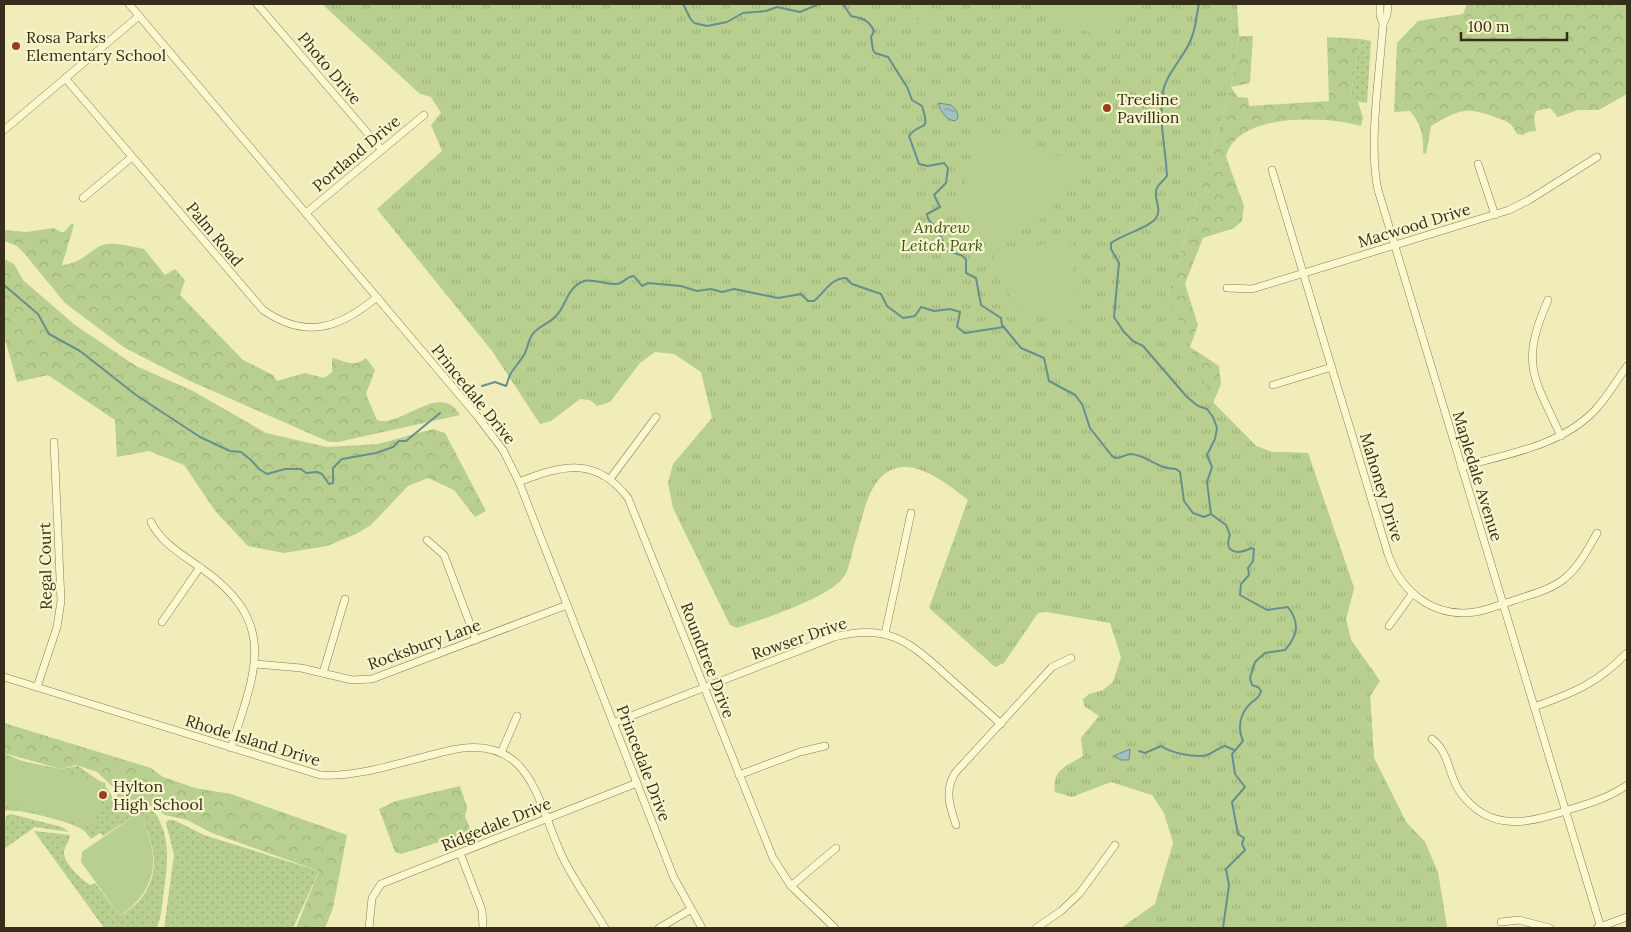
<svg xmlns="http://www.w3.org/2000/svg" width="1631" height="932" viewBox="0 0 1631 932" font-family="Lora,serif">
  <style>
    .grass { fill: url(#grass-dots) }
    .forest { fill: url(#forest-crowns) }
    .park { fill: url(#park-tufts) }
    .pitch { fill: #b8cf8f }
    .water { fill: url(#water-ripples); stroke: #678f8e }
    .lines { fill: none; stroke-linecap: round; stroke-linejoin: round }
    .stream { stroke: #678f8e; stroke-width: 2 }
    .minor-casing { stroke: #887c54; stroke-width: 8 }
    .minor { stroke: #fbf8cf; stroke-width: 7 }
    .poi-dot { fill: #9b3c20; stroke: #f7f5cb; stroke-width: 2 }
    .labels { text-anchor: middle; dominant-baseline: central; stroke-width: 4.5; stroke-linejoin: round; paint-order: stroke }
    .poi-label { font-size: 16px; fill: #362e1a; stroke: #f7f5cb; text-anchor: start }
    .street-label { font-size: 16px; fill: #362e1a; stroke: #f7f5cb }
    .park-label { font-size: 16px; font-style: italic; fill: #3b541f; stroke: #f7f5cb }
  </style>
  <defs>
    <pattern id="grass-dots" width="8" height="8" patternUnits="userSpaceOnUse" patternTransform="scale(1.25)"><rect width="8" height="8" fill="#b8cf8f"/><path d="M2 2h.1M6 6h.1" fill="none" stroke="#9fb27b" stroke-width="1.8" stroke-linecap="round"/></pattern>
    <pattern id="forest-crowns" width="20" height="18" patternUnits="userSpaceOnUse" patternTransform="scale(1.25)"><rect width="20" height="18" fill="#b8cf8f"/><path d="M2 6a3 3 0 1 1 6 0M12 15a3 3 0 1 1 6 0" fill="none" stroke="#9fb27b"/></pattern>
    <pattern id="park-tufts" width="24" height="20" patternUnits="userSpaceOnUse" patternTransform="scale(1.25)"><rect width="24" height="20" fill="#b8cf8f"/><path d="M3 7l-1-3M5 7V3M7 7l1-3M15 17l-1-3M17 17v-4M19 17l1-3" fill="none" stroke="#9fb27b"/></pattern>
    <pattern id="water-ripples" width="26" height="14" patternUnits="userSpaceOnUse" patternTransform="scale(1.25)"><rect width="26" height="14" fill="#a0c1bf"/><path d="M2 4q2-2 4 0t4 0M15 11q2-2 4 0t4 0" fill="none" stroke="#839d9a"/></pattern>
  </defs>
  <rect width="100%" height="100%" fill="#f0edbb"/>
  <g class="grass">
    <polygon points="1360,39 1371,41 1367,103 1350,100"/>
    <path d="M4 753 22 761 61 769 78 766 104 784 120 808 134 812 153 810C171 835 168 861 164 890 162 903 162 915 157 928H104L34 831 70 835C69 843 65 845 64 852 63 863 82 880 90 885L95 883 120 916C162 891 161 851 138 813L103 836 100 833 91 839C88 835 84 830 80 828 66 821 17 808 4 811Z"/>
    <polygon points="11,814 62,827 69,832 35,827 4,849 4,822 7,815"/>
    <polygon points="168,820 174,820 204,835 319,871 293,928 164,928 174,855 166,823"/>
  </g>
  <g class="forest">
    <path d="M1467 4H1627V94L1599 110H1578L1558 117 1550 108 1536 111 1534 118 1536 131 1528 132 1523 135 1517 134C1512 124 1508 121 1497 118 1465 106 1461 109 1431 126L1426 154 1423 153C1424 136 1421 124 1410 111L1394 112 1397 43 1418 21 1463 14Z"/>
    <path d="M1239 36H1253L1250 83 1231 87 1238 97 1248 98 1249 106 1329 101 1327 37 1360 39 1350 99 1358 102 1363 117 1361 126C1326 116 1236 112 1226 157L1244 206 1242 221 1234 228 1203 238 1185 284 1198 325 1190 347 1219 366 1221 384 1213 403 1256 446 1272 452 1308 453 1354 588 1346 619 1351 640 1380 681 1370 696 1374 758 1406 822 1425 842 1438 873 1447 928H1400L1168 295 1231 87Z"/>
    <path d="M72 223 74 225 62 265C86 263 92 245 108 244 119 243 133 247 144 249L165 275 175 269 185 280 180 295 243 360 273 375 277 381 305 373 324 378 332 372V358C346 361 353 368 366 358L375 370 366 394 377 420C400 429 440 380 460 415L338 442H329L190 381 125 348 65 303 24 253 17 246 4 241V230L27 232 53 228 61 232H64Z"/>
    <polygon points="4,259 14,264 23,280 75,325 136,366 193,391 266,433 327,447 378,444 433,429 445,433 486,511 475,517 454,490 428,478 408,486 371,525 356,534 327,546 284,553 248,546 216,512 184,465 149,451 117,457 115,420 48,375 17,382 4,336"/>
    <polygon points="4,723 151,768 163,777 195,788 231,794 347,835 333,908 325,928 296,928 319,871 212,833 187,820 165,815 156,808 138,801 131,805 118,799 115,789 97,772 76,765 61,769 4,753"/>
    <polygon points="460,786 467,807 465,817 470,828 468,833 401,854 395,852 379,809 396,801"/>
  </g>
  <path class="park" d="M322 4H1237L1239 36 1231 87 1168 295 1213 402 1256 446 1272 452 1308 453 1354 588 1346 619 1351 640 1380 681 1370 696 1374 758 1406 822 1425 842 1438 873 1447 928H1121L1155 904 1173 843 1164 813 1152 795 1111 782 1072 797 1055 792C1052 769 1065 767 1083 756L1081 738 1099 716 1084 706 1083 699 1089 694 1103 690 1113 682 1121 657 1110 623 1046 612 1038 613 1004 663 995 667 929 608 968 500C940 478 898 445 873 488 864 503 861 525 855 542 852 552 850 566 845 575 833 597 762 619 737 628L730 625 673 508 668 483 673 464 712 418 701 372 674 354 655 352 640 363 610 402 597 406 590 400 580 399 551 421 540 424 492 351 377 209 442 151 431 125 441 113 431 97 420 94Z"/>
  <g class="pitch">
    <polygon points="1052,4 1125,4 1113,40 1047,19"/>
    <polygon points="921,11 937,16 928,44 912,39"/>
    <path d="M982 132 1078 162C1064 218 1009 250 954 233L976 136Z"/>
    <path d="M1068 240 1072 243 1076 320C1031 325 998 299 993 253Z"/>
    <polygon points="4,757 106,783 94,828 4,804"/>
    <path d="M138 813C161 853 160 888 120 916L81 862 82 852Z"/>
  </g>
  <g class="water">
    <path d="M938 103 951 105 957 111 958 118 955 121C946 120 941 112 938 103Z"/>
    <polygon points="1130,749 1129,760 1121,760 1114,756"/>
  </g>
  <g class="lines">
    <g class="stream">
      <polyline points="683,4 690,18 694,23 707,26 727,22 743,13 766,11 777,7 800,12 819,4"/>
      <path d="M843 4 851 16C862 18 869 20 874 31L871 37 873 50 875 53 888 57 907 87 912 100 922 106C931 135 921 120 909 136L919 164 928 166 944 163 948 168 946 183 934 195 940 207 927 214C928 222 931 222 936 227 941 233 943 243 946 250L963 256 966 260V273L976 278 981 305 1001 318 1002 325 1021 348 1044 358 1049 381 1075 395 1082 404 1090 428 1112 456 1116 458C1122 458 1126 454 1131 454 1147 455 1157 469 1176 469L1180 472 1184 501 1193 513 1204 517 1211 514 1226 525 1230 535C1223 553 1238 555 1251 548L1254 549 1253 561 1248 568 1249 575 1241 584 1240 595 1267 610 1288 607C1300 623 1298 635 1285 650L1265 653 1255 662 1250 678 1252 685 1258 687 1261 691C1259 698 1256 699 1251 703 1240 713 1237 728 1243 741L1232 754 1235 774 1245 787 1232 802 1238 834 1244 838 1242 844 1245 850 1226 869 1229 885 1223 928"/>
      <path d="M1199 4C1195 21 1197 27 1189 44 1181 60 1166 75 1163 92 1158 119 1166 150 1167 176 1164 180 1159 184 1157 188 1152 198 1163 208 1156 218 1149 228 1123 234 1111 243V249L1119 263 1114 317 1124 332 1133 341 1143 346 1187 397 1198 406 1207 409 1213 417 1217 428 1215 439 1207 455 1212 467 1207 482 1211 514"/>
      <polyline points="4,285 38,314 49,334 80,351 136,395 200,437 230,451 241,452 251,460 259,469 267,474 285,469 301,469 306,473 317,472 322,474 329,484 333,483 333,468 342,459 376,453 393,447 399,441 406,441 440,413"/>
      <path d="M482 386 495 382 506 386C508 382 508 379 510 375 514 367 521 361 525 353 528 347 528 341 532 335 538 326 549 324 556 316 567 305 566 288 584 281 592 278 606 285 617 284 624 283 627 276 634 276L642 286 648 283 681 286 697 291 711 289 722 292 734 289 778 298 801 294 808 301H814C825 292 831 278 846 278L852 284 881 294 887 306 903 318 915 316 921 307 934 311 950 309 960 312 957 327 965 333 1004 327"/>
      <path d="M1139 751 1145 753 1161 746C1171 753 1195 758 1207 755 1213 753 1218 748 1225 746L1234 750"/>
    </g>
    <defs>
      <g id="minor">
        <polyline points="129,4 478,417 503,450 519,482 674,878 702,928"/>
        <polyline points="257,4 382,150"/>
        <polyline points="1380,4 1380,15 1383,24"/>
        <path d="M1388 4 1387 15 1383 24C1380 73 1368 143 1378 190L1601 928"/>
        <path d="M65 78 263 310C306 340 340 328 377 297"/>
        <polyline points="4,130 139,16"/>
        <polyline points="1478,164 1495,215"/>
        <path d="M1272 170 1388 554C1401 592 1433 618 1475 612 1488 610 1502 604 1515 600 1532 594 1550 590 1564 579 1579 567 1588 549 1597 533"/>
        <polyline points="83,198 132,157"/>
        <polyline points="306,213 424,115"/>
        <polyline points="1227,288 1252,289 1509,210 1529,200 1597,157"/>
        <path d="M1548 300C1520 364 1533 376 1561 436"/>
        <polyline points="1273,385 1332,367"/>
        <path d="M1461 467C1507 454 1562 446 1596 409 1608 396 1617 380 1627 366"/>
        <polyline points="610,479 656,417"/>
        <path d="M519 482C562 465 596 456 628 498L773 858 791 886 835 928"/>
        <path d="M151 522C161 543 183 555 201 568 280 623 255 671 231 748"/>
        <polyline points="427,540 444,555 476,640"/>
        <polyline points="162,622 200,567"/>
        <polyline points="1389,626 1412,594"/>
        <polyline points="885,634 911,513"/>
        <polyline points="256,664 301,668 352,680 372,679 567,605"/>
        <polyline points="323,673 345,599"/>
        <path d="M4 677 320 775C359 778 408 760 447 751 531 731 536 799 562 856 574 881 591 904 605 928"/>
        <polyline points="37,687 57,627 61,601 54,442"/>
        <path d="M1534 707C1573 693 1598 683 1627 653"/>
        <path d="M613 723 834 637C887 623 909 641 946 675 964 691 983 708 1001 724"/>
        <path d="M1432 739C1450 753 1448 775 1460 792 1490 834 1531 823 1571 809 1591 803 1610 797 1627 785"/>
        <polyline points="501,753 517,716"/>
        <polyline points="739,775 800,752 825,746"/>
        <path d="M956 825C950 807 944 791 955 773L1052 667 1071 658"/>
        <polyline points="460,853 482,910 483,928"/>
        <polyline points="791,886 836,848"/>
        <polyline points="1501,922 1519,920 1550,928"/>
        <polyline points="369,928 372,898 381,884 637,783"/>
        <polyline points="659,928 690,910"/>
        <polyline points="1036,928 1061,911 1080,893 1115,845"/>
        <polyline points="1597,928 1627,917"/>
      </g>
    </defs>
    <use href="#minor" class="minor-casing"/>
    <use href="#minor" class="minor"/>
  </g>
  <g class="poi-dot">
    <circle cx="16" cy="46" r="5"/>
    <circle cx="1107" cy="108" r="5"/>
    <circle cx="103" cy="795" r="5"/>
  </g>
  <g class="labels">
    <g class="poi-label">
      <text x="26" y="37">Rosa Parks<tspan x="26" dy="18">Elementary School</tspan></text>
      <text x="1117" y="99">Treeline<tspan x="1117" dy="18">Pavillion</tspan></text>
      <text x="113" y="786">Hylton<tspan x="113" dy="18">High School</tspan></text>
    </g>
    <g class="street-label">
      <text transform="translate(330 68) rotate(50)">Photo Drive</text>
      <text transform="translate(356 153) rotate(-40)">Portland Drive</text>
      <text transform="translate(1414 225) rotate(-17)">Macwood Drive</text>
      <text transform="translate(215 234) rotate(50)">Palm Road</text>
      <text transform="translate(474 394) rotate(51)">Princedale Drive</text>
      <text transform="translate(1478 476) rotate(73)">Mapledale Avenue</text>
      <text transform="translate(1382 487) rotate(73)">Mahoney Drive</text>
      <text transform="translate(45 566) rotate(-91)">Regal Court</text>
      <text transform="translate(799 638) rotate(-19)">Rowser Drive</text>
      <text transform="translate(424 644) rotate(-20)">Rocksbury Lane</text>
      <text transform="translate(708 660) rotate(69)">Roundtree Drive</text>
      <text transform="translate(253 740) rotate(17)">Rhode Island Drive</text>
      <text transform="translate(644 763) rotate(69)">Princedale Drive</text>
      <text transform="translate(496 824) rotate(-22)">Ridgedale Drive</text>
    </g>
    <g class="park-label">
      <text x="942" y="227">Andrew<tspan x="942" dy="18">Leitch Park</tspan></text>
    </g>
  </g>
  <rect width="1631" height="932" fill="none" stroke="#362e1a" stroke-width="10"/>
  <path d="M1461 32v8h106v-8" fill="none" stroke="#362e1a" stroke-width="2.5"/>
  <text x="1468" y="32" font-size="15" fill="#362e1a" stroke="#f7f5cb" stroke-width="4" paint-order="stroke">100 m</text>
</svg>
